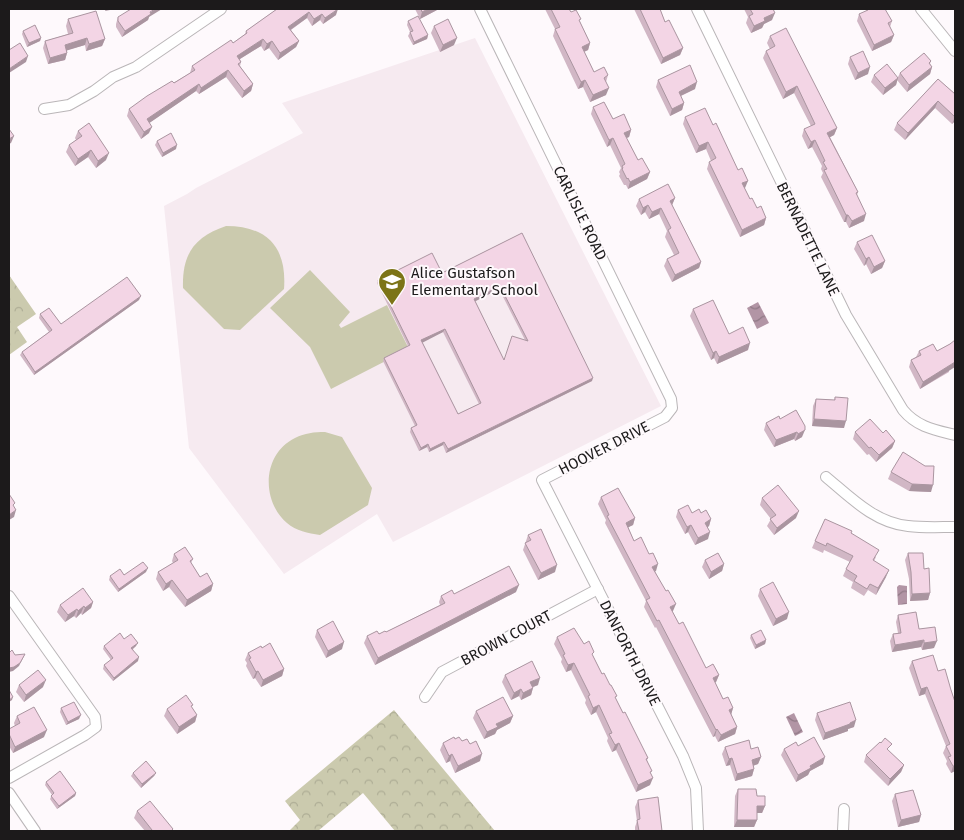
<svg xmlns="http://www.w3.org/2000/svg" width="964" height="840" viewBox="0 0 964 840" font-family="'Fira Sans',sans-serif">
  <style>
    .built { fill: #f6eaf0 }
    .green { fill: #cbcaae }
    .forest { fill: url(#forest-crowns) }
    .water { fill: url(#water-waves) }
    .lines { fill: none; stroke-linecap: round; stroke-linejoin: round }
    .minor-casing { stroke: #bab6b8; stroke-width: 12 }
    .minor { stroke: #fff; stroke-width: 10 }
    .wall { fill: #d1b7c5; fill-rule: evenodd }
    .shaded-wall { fill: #aa95a0 }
    .building { fill: #f3d5e5; stroke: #aa95a0; fill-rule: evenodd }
    .labels { text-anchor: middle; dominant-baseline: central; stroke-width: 4; stroke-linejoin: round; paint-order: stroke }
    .street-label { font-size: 15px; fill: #1c1a1b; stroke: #fef9fc }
    .poi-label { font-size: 15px; fill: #1c1a1b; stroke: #fef9fc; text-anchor: start }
  </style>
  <defs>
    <pattern id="forest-crowns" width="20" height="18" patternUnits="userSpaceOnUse" patternTransform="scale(1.25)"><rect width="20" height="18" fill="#cbcaae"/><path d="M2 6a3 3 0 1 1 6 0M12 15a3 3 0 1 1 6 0" fill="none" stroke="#aead95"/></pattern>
    <pattern id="water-waves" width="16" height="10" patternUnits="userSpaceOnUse" patternTransform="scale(1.25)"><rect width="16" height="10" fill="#b295a5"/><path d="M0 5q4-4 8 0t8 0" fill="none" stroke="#907986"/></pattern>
  </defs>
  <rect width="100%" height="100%" fill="#fef9fc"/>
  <polygon class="built" points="475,38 661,406 393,542 377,514 284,574 189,448 164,206 187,194 196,188 303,133 282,103"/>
  <g class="green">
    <path d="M226 226C268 226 287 248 284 289L240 330 224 329 183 288C182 254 194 237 226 226Z"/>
    <polygon points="310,270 350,312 339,325 341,328 387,305 409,349 331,389 310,347 270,308"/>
    <path d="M325 432 342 437 372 488 368 505 320 535C308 533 296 531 287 523 261 501 262 454 295 438 305 433 314 432 325 432Z"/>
  </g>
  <g class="forest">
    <polygon points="9,275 36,314 17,327 27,342 9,355"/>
    <polygon points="394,710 495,831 395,831 363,793 318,831 289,831 300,820 285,801"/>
  </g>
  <g class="water">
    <polygon points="758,302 769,323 757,329 747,308"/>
    <polygon points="899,585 907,586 907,604 898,605 897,587"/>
    <polygon points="794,713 803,732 795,736 786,717"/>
  </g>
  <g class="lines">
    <defs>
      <g id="minor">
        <polyline points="480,9 671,399 672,408 665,417 542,480 683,756 696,788 698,831"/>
        <path d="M697 9 846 315 903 410C917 427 935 430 955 435"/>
        <polyline points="921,9 955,51"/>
        <polyline points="44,109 69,105 94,91 113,77 136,67 221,9"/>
        <path d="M826 477C850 497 875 523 908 526 924 528 940 527 955 527"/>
        <polyline points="9,596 95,717 96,727 85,735 9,778"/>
        <polyline points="425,697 442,672 598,589"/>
        <polyline points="9,793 35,831"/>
        <polyline points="843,831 844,809"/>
      </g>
    </defs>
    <use href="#minor" class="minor-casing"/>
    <use href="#minor" class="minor"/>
  </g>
  <g class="wall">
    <polygon points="277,9 336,15 323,24 320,20 312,26 307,18 291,30 299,41 296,47 278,60 269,48 264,51 261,46 240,59 241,62 240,66 253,84 251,91 242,98 226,77 199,94 196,91 149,123 149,133 141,139 127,116 129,109 190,73 192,66 233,43 245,34 246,31"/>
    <polygon points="415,9 437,9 437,10 420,19"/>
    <polygon points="545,9 569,9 571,12 580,22 590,43 588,50 584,52 594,72 608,75 606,82 606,95 590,102 583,87 578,89 553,36 555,29"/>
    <polygon points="634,9 660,9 665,22 683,48 680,55 661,64"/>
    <polygon points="744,9 773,9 772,20 764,24 762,28 751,33 746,23 748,17"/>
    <polygon points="866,9 892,21 890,27 894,35 891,42 872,51 857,21 859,14 866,11"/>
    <polygon points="118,17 149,17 148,20 122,37 116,27 116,24"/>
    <polygon points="68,19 105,39 102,46 86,51 85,45 67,50 67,53 65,60 48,64 43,48 45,41 68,34 66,26"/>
    <polygon points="408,21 428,35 427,39 413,45 408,36 410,32 407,25"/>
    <polygon points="434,26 454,45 440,52 431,33"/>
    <polygon points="23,31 41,38 40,41 27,47 22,34"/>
    <polygon points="770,36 837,128 834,135 830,137 858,192 857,195 864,221 849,228 846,222 844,222 821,177 823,173 821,169 822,166 812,147 808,149 802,136 804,129 811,126 794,93 783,99 763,58 766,51 770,49 767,43"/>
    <polygon points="850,57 868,74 855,80 848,64"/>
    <polygon points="931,61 930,64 932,67 930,74 907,92 897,80 896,85 883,95 871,82 874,75 898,77 900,73"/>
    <polygon points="938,79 955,94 955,121 952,124 935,108 905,140 894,130 897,123"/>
    <polygon points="658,80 695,89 681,96 684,103 682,110 670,116 656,87"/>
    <polygon points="593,107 613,119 631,130 629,137 626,138 638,160 650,172 647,179 628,189 626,185 624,185 619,176 620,174 619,172 621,168 610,145 607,147 591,114"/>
    <polygon points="685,117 713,125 750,199 757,208 766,218 764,225 740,237 707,169 709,162 711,161 706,149 696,153 683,124"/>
    <polygon points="78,131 106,160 96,168 88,157 75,166 66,152 69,145 76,140 75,138"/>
    <polygon points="157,141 176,149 162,157 155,145"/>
    <polygon points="675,198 672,205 701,262 699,268 672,282 664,266 667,259 674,255 665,237 667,231 659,214 649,219 645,212 641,215 636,206 639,199"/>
    <path d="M522 233 592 381 446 453 443 445 429 452 427 447 419 451 410 432 411 428 415 426 383 361 384 358 408 346 377 283 378 280 442 273ZM499 289 525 340 504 360 475 301ZM443 332 479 404 458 414 422 342Z"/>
    <polygon points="857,242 885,261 882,268 871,274 866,264 864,266 854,249"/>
    <polygon points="139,300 34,375 20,355 22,352 49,332 39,318 40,314 61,324"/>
    <polygon points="693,309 729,334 748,350 717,364 714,358 711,360 690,316"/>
    <polygon points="950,344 949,372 920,389 909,367 911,360 916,357 919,351 937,351"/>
    <polygon points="835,397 844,428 812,426 813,406 816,399 834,400"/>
    <polygon points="780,419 802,437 795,441 794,439 774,447 764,430 766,423"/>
    <polygon points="855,432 883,433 895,441 892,448 876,462 869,454 867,455 853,439"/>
    <polygon points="925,466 931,492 909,491 888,479 891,472"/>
    <polygon points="601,497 635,518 633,525 628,527 634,541 656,571 655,571 673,611 672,611 679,624 706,668 719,675 716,682 715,683 723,699 733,708 731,714 737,727 735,734 718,742 715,736 713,737 656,627 655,628 644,607 646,601 605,523 606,520 598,504"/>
    <polygon points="762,498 796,518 774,535 767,526 771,519 760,505"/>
    <polygon points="678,510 692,513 701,513 711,519 709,526 708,527 708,539 695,545 688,532 685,534 676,517"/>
    <polygon points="851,533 876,557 874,561 886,577 876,595 868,590 864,596 851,588 853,582 843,576 846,569 850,562 824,550 823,553 812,548 815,541"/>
    <polygon points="528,535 555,572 538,580 523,550"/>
    <polygon points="908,553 924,569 930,593 928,600 910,601 909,579 905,560"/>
    <polygon points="174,554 193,559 191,563 200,577 213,584 211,591 185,607 169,587 163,591 156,579 158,572 173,563 172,561"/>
    <polygon points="705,560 724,564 722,571 709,579 702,567"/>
    <polygon points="146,572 118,592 109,580 110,576"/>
    <polygon points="760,589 787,619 773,626 758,596"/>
    <polygon points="516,592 375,665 364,643 367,636 386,632 440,605 439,602 441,596 454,594"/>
    <polygon points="93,602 91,608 82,615 81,613 76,618 74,616 65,622 57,612 60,605"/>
    <polygon points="898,615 919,629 934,648 922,650 921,647 892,652 890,641 893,634 898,633 896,622"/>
    <polygon points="317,630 342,649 326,658 315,637"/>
    <polygon points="751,635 766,640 765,644 755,649 750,638"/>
    <polygon points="557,637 593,656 602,674 648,758 647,760 651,774 650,785 636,792 616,750 612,752 607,741 608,738 596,712 591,715 585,703 586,700 571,670 566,672 561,662 562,659 554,644"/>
    <polygon points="124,639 136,646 133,649 138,661 113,681 103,669 104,665 111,660 103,649 104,646"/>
    <polygon points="262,648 284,669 282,676 261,687 255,678 253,679 246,666 247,663 245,660 248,653"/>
    <polygon points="912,661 938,671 951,690 955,702 955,771 951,773 946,764 947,761 943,753 946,746 925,694 919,696 909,668"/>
    <polygon points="505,675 538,685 533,687 531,695 521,700 519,696 511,700 502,682"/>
    <polygon points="19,685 43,687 24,702 16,692"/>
    <polygon points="61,708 79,719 66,725 60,712"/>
    <polygon points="167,709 197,715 195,722 177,734 164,716"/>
    <polygon points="476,711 513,716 510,723 497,730 495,734 484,739 473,718"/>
    <polygon points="817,713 854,727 848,729 848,731 823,740 815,720"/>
    <polygon points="17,716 44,737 13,753 9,746 9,729 15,726 14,723"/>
    <polygon points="455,739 462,741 480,761 455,773 450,761 446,763 440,750 443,743"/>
    <polygon points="725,747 751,749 761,757 758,764 753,766 754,769 752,776 735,781 730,765 726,766 722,754"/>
    <polygon points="784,749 823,764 810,771 808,775 796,782 781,755"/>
    <polygon points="889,751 904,765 901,772 888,786 864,762 866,755"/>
    <polygon points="133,773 156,773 154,776 141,788 131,776"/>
    <polygon points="46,782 76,793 75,796 57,809 50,799 52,795 45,785"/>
    <polygon points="738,789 765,806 762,813 757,813 757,820 754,827 734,827 735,796"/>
    <polygon points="895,794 921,815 919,822 898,827 892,801"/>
    <polygon points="638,800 662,831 635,831 635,827 637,821 635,807"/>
    <polygon points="137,811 172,831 145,831 134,818"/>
  </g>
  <g class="shaded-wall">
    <polygon points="106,9 115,9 105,11"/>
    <polygon points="155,9 162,9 149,17 148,20 122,37 125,31"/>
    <polygon points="338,9 336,15 323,24 325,18"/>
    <polygon points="428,9 437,9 437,10 420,19 422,12"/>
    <polygon points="309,12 307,18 286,33 288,27"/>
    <polygon points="775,13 772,20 764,24 762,28 751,33 754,26 764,18"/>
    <polygon points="322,14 320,20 312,26 314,19"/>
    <polygon points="428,35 427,39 413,45 414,42"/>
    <polygon points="894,35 891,42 872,51 874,45"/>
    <polygon points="41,38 40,41 27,47 29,43"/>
    <polygon points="87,38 85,45 62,52 65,45"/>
    <polygon points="457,38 454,45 440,52 443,45"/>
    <polygon points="105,39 102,46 86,51 89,44"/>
    <polygon points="263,39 261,46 235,62 237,56"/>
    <polygon points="272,41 269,48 264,51 267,44"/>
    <polygon points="299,41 296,47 278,60 280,53"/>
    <polygon points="590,43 588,50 579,54 582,47"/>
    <polygon points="683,48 680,55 661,64 663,58"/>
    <polygon points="67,53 65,60 48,64 50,58"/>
    <polygon points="28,56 26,62 9,73 9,69"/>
    <polygon points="870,67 868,74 855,80 858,73"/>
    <polygon points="932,67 930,74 907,92 909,85"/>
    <polygon points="228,70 226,77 199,94 201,88"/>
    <polygon points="898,78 896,85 883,95 885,88"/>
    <polygon points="585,80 583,87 578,89 581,82"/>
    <polygon points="697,82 695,89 676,98 679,92"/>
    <polygon points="199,84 196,91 145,126 147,119"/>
    <polygon points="253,84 251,91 242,98 244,91"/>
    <polygon points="797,86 794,93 783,99 786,92"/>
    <polygon points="609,88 606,95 590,102 593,95"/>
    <polygon points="938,101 935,108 905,140 908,133"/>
    <polygon points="684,103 682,110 670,116 672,109"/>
    <polygon points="955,117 955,121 952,124"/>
    <polygon points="152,127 149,133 141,139 144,132"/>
    <polygon points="837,128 834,135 825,140 827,133"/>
    <polygon points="631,130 629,137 622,140 624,133"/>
    <polygon points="14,136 11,143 9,144 9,139"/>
    <polygon points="613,138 610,145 607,147 609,140"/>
    <polygon points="815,140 812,147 808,149 811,142"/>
    <polygon points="708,142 706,149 696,153 699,146"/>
    <polygon points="177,145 176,149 162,157 163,153"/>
    <polygon points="91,150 88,157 75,166 78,159"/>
    <polygon points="109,153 106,160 96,168 98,161"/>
    <polygon points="650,172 647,179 628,189 630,182"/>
    <polygon points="748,181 745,188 740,190 742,183"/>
    <polygon points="675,198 672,205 670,201"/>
    <polygon points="648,205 645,212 641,215 643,208"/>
    <polygon points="661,208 659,214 649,219 652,212"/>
    <polygon points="866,214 864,221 849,228 852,221"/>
    <polygon points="846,215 848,215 846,222 844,222"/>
    <polygon points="766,218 764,225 740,237 742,230"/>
    <polygon points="869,257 866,264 864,266 866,259"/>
    <polygon points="885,261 882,268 871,274 874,267"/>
    <polygon points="701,262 699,268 672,282 675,275"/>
    <polygon points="500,286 499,289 472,303 474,299"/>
    <polygon points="141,296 139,300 34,375 35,372"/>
    <polygon points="445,329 443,332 420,344 421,340"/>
    <polygon points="750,343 748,350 717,364 719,357"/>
    <polygon points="716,351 714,358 711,360 713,353"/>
    <polygon points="955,362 955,367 920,389 923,382"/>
    <polygon points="593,378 592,381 446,453 448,449"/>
    <polygon points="814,419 846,421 844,428 812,426"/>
    <polygon points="805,430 802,437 795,441 798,434"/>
    <polygon points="797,432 794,439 774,447 776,440"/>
    <polygon points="895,441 892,448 876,462 879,455"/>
    <polygon points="444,442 443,445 429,452 430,449"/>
    <polygon points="428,444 427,447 419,451 421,448"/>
    <polygon points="912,484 933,485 931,492 909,491"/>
    <polygon points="16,510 14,517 9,520 9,515"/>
    <polygon points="799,511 796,518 774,535 777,528"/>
    <polygon points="635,518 633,525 623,530 626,523"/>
    <polygon points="711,519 709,526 703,530 705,523"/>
    <polygon points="691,525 688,532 685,534 687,527"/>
    <polygon points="710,532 708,539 695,545 698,538"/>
    <polygon points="658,564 656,571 650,574 652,567"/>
    <polygon points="724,564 722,571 709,579 711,572"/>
    <polygon points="557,565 555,572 538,580 541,573"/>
    <polygon points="148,568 146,572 118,592 119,589"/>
    <polygon points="889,570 886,577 876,595 878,588"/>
    <polygon points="172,580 169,587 163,591 166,584"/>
    <polygon points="213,584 211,591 185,607 187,600"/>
    <polygon points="519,585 516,592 375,665 378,658"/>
    <polygon points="930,593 928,600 910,601 912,594"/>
    <polygon points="93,602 91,608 82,615 85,608"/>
    <polygon points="676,604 673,611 668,614 670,607"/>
    <polygon points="84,606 81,613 76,618 78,611"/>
    <polygon points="77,609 74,616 65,622 68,615"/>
    <polygon points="789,612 787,619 773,626 776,619"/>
    <polygon points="766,640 765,644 755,649 756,645"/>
    <polygon points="924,640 921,647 892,652 895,645"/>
    <polygon points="937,641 934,648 922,650 924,643"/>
    <polygon points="344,642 342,649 326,658 328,651"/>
    <polygon points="138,643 136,646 130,651 131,648"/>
    <polygon points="25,654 19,666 13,671 9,672 9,668"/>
    <polygon points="139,657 138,661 113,681 114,678"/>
    <polygon points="574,663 571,670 566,672 568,665"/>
    <polygon points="284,669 282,676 261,687 263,680"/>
    <polygon points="258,671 255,678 253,679 256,672"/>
    <polygon points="719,675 716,682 710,685 713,678"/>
    <polygon points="540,678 538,685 528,689 530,682"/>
    <polygon points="46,680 43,687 24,702 26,695"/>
    <polygon points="927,687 925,694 919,696 921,689"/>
    <polygon points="533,688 531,695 521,700 523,693"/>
    <polygon points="521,689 519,696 511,700 514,693"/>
    <polygon points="13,697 12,700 9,702 9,700"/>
    <polygon points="599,705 596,712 591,715 593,708"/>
    <polygon points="733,708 731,715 729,710"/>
    <polygon points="81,715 79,719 66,725 68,722"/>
    <polygon points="197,715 195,722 177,734 179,727"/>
    <polygon points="513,716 510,723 497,730 495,734 484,739 487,732 496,724"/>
    <polygon points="856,720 854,727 848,729 848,731 823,740 825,733"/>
    <polygon points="737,727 735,734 718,742 721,735"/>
    <polygon points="717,729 715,736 713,737 716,730"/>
    <polygon points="47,730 44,737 13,753 15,747"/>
    <polygon points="619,743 616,750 612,752 615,745"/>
    <polygon points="452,754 450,761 446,763 449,756"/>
    <polygon points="482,754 480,761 455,773 458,766"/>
    <polygon points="761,757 758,764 749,767 752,760"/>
    <polygon points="825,757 823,764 810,771 808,775 796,782 798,775 810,766"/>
    <polygon points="732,758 730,765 726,766 729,759"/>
    <polygon points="904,765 901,772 888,786 890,779"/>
    <polygon points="953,766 955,766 955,771 951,773"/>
    <polygon points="754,769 752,776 735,781 737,774"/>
    <polygon points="156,773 154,776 141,788 142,784"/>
    <polygon points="653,778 650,785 636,792 638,785"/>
    <polygon points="76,793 75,796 57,809 59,806"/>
    <polygon points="757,806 765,806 762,813 754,813"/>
    <polygon points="921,815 919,822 898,827 901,820"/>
    <polygon points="737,820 757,820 754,827 734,827"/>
  </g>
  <g class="building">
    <polygon points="131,9 155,9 150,12 151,14 125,31 118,21 118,17"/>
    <polygon points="277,9 338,9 325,18 322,14 314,19 309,12 288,27 299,41 280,53 272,41 267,44 263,39 237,56 241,62 238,64 253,84 244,91 228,70 201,88 199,84 147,119 152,127 144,132 129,109 147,96 172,81 174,83 195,70 192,66 231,40 233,43 247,33 246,31"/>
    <polygon points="421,9 428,9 422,12"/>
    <polygon points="551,9 569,9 571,12 576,10 581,19 579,20 590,43 582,47 594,72 604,67 608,75 604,78 609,88 593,95 585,80 581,82 555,29 560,27"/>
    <polygon points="640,9 660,9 665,22 669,20 683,48 663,58"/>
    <polygon points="750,9 773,9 775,13 764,18 765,21 754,26 749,16 753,14"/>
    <polygon points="867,9 885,9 892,21 888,23 894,35 874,45 859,14 868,10"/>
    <polygon points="96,11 105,39 89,44 87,38 65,45 67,53 50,58 45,41 73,33 68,19"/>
    <polygon points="418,16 428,35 414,42 410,32 413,31 408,21"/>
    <polygon points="448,19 457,38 443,45 434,26"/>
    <polygon points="35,25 41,38 29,43 23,31"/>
    <polygon points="786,28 837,128 827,133 858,192 856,193 866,214 852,221 848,215 846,215 824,170 827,169 823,162 825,161 815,140 811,142 804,129 815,124 797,86 786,92 766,51 775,46 770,36"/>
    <polygon points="20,43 28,56 9,69 9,50"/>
    <polygon points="863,51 870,67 858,73 850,57"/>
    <polygon points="924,53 931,61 929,63 932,67 909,85 900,73"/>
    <polygon points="887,64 898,78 885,88 874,75"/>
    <polygon points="690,65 697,82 679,92 684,103 672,109 658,80"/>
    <polygon points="938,79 955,94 955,117 938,101 908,133 897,123"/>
    <polygon points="604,102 613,119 624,114 631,130 624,133 638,160 642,158 650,172 630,182 628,178 627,179 622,169 623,168 622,166 625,164 613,138 609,140 593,107"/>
    <polygon points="705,108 713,125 716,123 738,170 742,168 748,181 742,183 750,199 752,198 757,208 761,206 766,218 742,230 709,162 716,158 708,142 699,146 685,117"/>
    <polygon points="89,123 109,153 98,161 91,150 78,159 69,145 82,136 78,131"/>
    <polygon points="9,129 14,136 9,139"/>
    <polygon points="171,133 177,145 163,153 157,141"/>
    <polygon points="668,184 675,198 670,201 701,262 675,275 667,259 679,253 668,230 671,228 661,208 652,212 648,205 643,208 639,199"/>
    <path d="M522 233 593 378 448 449 444 442 430 449 428 444 421 448 411 428 417 425 384 358 410 345 378 280 432 253 442 273ZM500 286 528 341 512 336 504 360 474 299ZM445 329 481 403 458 414 421 340Z"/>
    <polygon points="872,235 885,261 874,267 869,257 866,259 857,242"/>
    <polygon points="127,277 141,296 35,372 22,352 52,330 40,314 49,308 61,324"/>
    <polygon points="713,300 729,334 743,327 750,343 719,357 716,351 713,353 693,309"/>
    <polygon points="955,340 955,362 923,382 911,360 921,355 919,351 933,344 937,351 950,344"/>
    <polygon points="835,397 848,398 846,421 814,419 816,399 835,400"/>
    <polygon points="796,410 805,426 805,430 798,434 797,432 776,440 766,423 779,416 780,419"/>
    <polygon points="870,419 883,433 886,430 895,441 879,455 871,447 869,448 855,432"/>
    <polygon points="903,452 925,466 934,466 933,485 912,484 891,472"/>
    <polygon points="778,485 799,511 777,528 770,519 776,515 762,498"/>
    <polygon points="618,488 635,518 626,523 634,541 641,537 649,554 653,553 658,564 652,567 666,591 668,590 676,604 670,607 679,624 683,622 706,668 713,664 719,675 713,678 723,699 728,697 733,708 729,710 737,727 721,735 717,729 716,730 659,620 657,621 646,600 650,598 607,516 609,515 601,497"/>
    <polygon points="9,494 15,503 13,505 16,510 9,515"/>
    <polygon points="688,505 692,513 699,509 701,513 706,510 711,519 705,523 710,532 698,538 691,525 687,527 678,510"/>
    <polygon points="825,519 852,531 851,533 879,550 873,560 889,570 878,588 870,584 867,589 854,581 857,576 846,569 853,556 827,543 826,546 815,541"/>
    <polygon points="541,529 557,565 541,573 525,543 531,540 528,535"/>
    <polygon points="185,547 193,559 190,561 200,577 207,573 213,584 187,600 172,580 166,584 158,572 178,560 174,554"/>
    <polygon points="718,553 724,564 711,572 705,560"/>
    <polygon points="908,553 923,553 924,569 929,568 930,593 912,594 911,572"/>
    <polygon points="143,562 148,568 119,589 110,576 120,569 124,575"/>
    <polygon points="509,566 519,585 378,658 367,636 377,631 379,634 385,631 386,632 445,603 441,596 452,590 454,594"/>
    <polygon points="773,582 789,612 776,619 760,589"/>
    <polygon points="83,588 93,602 85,608 84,606 78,611 77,609 68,615 60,605"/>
    <polygon points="916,612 919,629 935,627 937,641 924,643 924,640 895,645 893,634 901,633 898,615"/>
    <polygon points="333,621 344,642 328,651 317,630"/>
    <polygon points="574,628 584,644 589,641 594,652 592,654 602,674 604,673 610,685 611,685 617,696 615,697 623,713 625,712 648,758 646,759 652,771 650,772 653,778 638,785 619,743 615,745 609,734 612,733 599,705 593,708 588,696 590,695 574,663 568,665 563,655 565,654 557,637"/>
    <polygon points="761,630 766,640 756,645 751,635"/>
    <polygon points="120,633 124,639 131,634 138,643 131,648 139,657 114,678 104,665 113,658 104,646"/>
    <polygon points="270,643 284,669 263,680 258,671 256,672 249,659 251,658 248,653 261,646 262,648"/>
    <polygon points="12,650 15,655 25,654 20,663 14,667 9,668 9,653"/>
    <polygon points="933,655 938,671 945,669 951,690 955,702 955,766 953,766 948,757 951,756 946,746 950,744 927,687 921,689 912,661"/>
    <polygon points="532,661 540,678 530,682 533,688 523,693 521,689 514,693 505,675"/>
    <polygon points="38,670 46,680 26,695 19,685"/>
    <polygon points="9,690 13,697 9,700"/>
    <polygon points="186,695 193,705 191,706 197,715 179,727 167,709"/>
    <polygon points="503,697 513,716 496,724 498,727 487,732 476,711"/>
    <polygon points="74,702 81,715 68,722 61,708"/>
    <polygon points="850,702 856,720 850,723 850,724 825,733 817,713"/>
    <polygon points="34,707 47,730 15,747 9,734 9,729 20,723 17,716"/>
    <polygon points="454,737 455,739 459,737 462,741 467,739 470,744 476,741 482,754 458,766 452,754 449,756 443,743"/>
    <polygon points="814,737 825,757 810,766 811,768 798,775 784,749 796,742 798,746"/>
    <polygon points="885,738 892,744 887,749 904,765 890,779 866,755 880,742 881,743"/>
    <polygon points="749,740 751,749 758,747 761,757 752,760 754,769 737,774 732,758 729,759 725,747"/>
    <polygon points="146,761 156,773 142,784 133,773"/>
    <polygon points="60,771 76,793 59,806 51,796 54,793 46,782"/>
    <polygon points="738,789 756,789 757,796 765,796 765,806 757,806 757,820 737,820"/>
    <polygon points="913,790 921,815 901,820 895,794"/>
    <polygon points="658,797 662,831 639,831 637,820 640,819 638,800"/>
    <polygon points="150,801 173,829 171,831 150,831 152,830 137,811"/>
  </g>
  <defs>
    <symbol id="school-pin" viewBox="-11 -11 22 30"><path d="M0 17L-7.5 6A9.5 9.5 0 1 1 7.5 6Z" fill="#7c7417" stroke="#fef9fc"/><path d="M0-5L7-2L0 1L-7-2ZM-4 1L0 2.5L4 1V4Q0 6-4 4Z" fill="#fff"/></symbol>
  </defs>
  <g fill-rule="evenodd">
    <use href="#school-pin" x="376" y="266" width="32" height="43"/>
  </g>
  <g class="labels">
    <g class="street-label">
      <text transform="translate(580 213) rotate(64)">CARLISLE ROAD</text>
      <text transform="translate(808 239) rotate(64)">BERNADETTE LANE</text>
      <text transform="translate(604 448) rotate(-27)">HOOVER DRIVE</text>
      <text transform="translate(506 638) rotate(-28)">BROWN COURT</text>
      <text transform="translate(630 653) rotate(63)">DANFORTH DRIVE</text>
    </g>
    <g class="poi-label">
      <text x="411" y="273">Alice Gustafson<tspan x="411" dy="17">Elementary School</tspan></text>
    </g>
  </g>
  <rect width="964" height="840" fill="none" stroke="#1c1a1b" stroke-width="20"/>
</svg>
